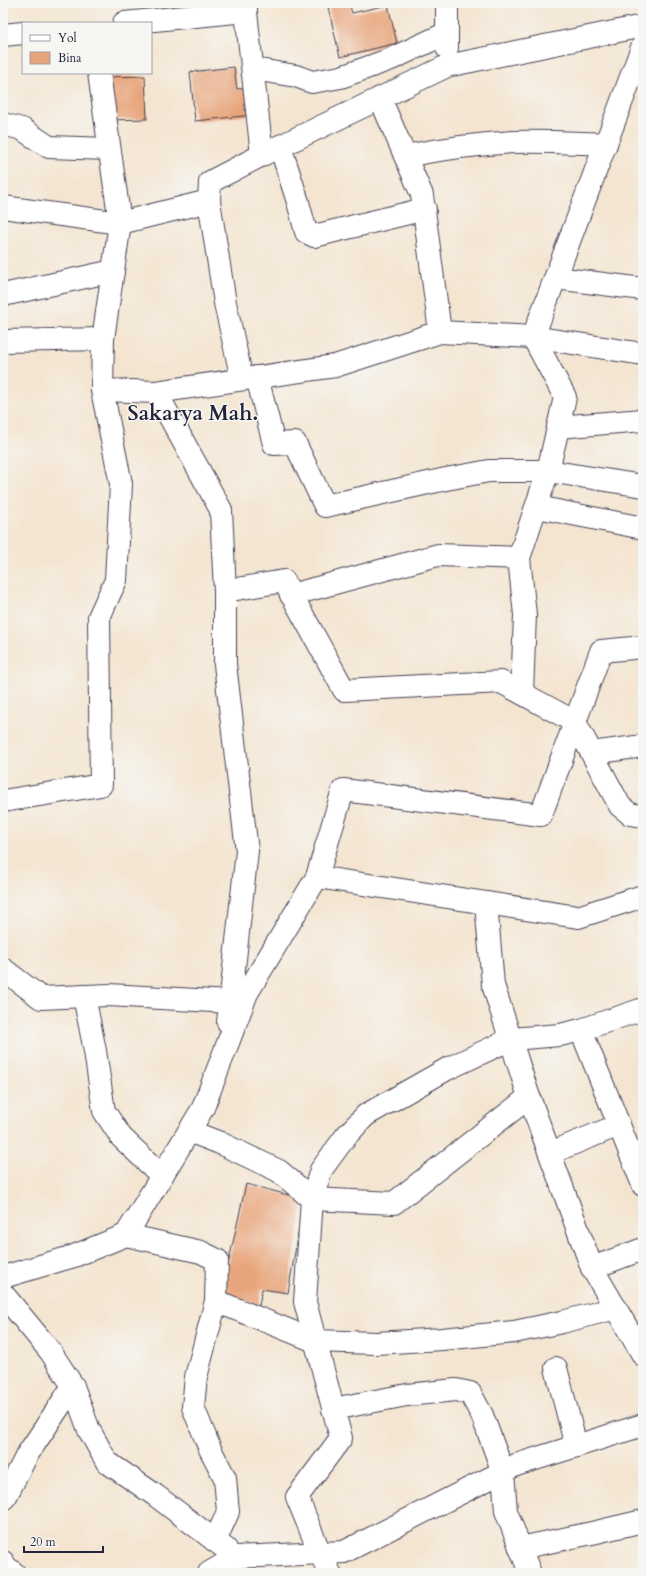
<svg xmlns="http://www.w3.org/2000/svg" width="646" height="1576" viewBox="0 0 646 1576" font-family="Cardo,serif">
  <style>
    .building { fill: #e8a57c }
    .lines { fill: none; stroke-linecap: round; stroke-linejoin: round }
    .street-casing { stroke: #423f52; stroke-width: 24 }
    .street { stroke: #fff; stroke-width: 22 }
    .labels { text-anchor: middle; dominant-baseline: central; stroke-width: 3; stroke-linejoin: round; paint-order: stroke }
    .district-label { font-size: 21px; font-weight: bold; fill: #22223b; stroke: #f6f6f2 }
  </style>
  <rect width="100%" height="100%" fill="#f6f6f2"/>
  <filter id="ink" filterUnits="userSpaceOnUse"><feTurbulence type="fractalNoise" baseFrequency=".025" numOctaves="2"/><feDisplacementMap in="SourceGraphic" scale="8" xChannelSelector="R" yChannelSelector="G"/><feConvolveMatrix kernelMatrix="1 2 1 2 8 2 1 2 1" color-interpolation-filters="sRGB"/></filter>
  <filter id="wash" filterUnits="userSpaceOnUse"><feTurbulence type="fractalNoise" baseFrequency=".012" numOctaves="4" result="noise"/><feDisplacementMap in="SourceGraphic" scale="16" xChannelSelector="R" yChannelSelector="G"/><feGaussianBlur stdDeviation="0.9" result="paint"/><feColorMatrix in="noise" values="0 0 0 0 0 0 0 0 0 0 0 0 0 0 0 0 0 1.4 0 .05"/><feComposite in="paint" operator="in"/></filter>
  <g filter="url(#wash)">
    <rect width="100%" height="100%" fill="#f4e5d1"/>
    <g id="blocks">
      <g class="building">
        <polygon points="349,3 352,13 388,5 397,43 340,57 328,7"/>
        <polygon points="234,67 237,89 250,87 253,115 195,121 190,72"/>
        <polygon points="145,76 147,119 110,120 104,77"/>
        <polygon points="246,1184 304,1199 288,1293 262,1289 259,1306 222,1292"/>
      </g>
    </g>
  </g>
  <g filter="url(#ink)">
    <use href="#blocks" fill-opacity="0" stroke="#423f52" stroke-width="1"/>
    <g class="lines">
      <defs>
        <g id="street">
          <polyline points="245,3 262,155"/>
          <polyline points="447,3 447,48"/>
          <polyline points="124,23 246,11"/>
          <polyline points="3,35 23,33"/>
          <polyline points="253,69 296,76 312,82 341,77 391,59 447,33"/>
          <polyline points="380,98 422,195 440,332"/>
          <polyline points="3,124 22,129 49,147 109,149"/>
          <polyline points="280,146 298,202 306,232 314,236 425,209"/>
          <path d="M405 156C441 149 478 144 514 142 545 141 575 143 606 144"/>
          <polyline points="209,201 225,303 242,379"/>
          <polyline points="3,207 120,223 209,201 210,182 262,155 447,66 643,26"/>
          <polyline points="556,278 643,289"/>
          <polyline points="3,295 113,271"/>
          <polyline points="3,341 103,339"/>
          <polyline points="257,377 274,444 295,443 325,506 446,479 489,471 548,471 643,486"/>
          <polyline points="102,390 156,392 335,366 440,332 533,337 643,354"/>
          <polyline points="156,392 221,510 225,591 225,664 247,851 228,1022"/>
          <polyline points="558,427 643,420"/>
          <polyline points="537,507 643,528"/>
          <polyline points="225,591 284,581 344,690 501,682 575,722 620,806 630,814 643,816"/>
          <polyline points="291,595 438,555 519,558"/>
          <polyline points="522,693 525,615 519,558 548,471 565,397 533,337 643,45"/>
          <polyline points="592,753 643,746"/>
          <polyline points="3,801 101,785 99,617 116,580 121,484 102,390 103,339 120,223 99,73"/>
          <polyline points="317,877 578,917 643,896"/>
          <polyline points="486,903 493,985 529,1097 592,1268 643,1355"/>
          <polyline points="3,969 41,998 109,995 230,1002"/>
          <polyline points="84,996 95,1051 104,1111 121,1137 162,1176"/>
          <polyline points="581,1030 643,1185"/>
          <polyline points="189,1131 220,1143 279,1171 312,1199 394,1203 529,1097"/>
          <polyline points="550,1153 619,1125"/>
          <polyline points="126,1235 201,1252 217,1260 216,1301 196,1377 193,1407 210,1449 225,1478 228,1512 215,1541"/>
          <polyline points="592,1268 643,1249"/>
          <polyline points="3,1277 74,1256 126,1235 203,1108 247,993 317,877 343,790 541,815 601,651 643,647"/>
          <polyline points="3,1294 50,1351 73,1386 89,1430 107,1462 155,1495 226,1549"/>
          <polyline points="216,1301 315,1341 376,1343 442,1339 514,1332 562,1322 616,1308"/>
          <polyline points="556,1368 576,1446"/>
          <polyline points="333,1409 407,1395 456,1390 470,1393 482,1415 503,1472 506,1511 530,1573"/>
          <polyline points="3,1499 6,1496 27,1455 73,1386"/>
          <polyline points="520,1548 592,1533 643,1521"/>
          <polyline points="3,1562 6,1567 14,1573"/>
          <polyline points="209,1573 236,1557 344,1552 516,1465 643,1425"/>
          <polyline points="330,1573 320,1553 297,1497 341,1438 305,1302 312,1199 321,1170 346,1136 366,1115 447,1069 511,1039 560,1035 581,1030 643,1009"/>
        </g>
      </defs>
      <use href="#street" class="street-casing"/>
      <use href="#street" class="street"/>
    </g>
  </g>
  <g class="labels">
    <g class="district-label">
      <text x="193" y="413">Sakarya Mah.</text>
    </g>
  </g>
  <rect width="646" height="1576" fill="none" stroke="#f6f6f2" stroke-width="16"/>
  <rect x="22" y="22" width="130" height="52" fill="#f6f6f2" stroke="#a1a1a9"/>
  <rect x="30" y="35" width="20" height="6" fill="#ffffff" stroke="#a1a1a9"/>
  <text x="58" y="42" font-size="12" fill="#22223b">Yol</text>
  <rect x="30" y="52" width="20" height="12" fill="#e8a57c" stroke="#a1a1a9"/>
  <text x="58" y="62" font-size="12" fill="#22223b">Bina</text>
  <path d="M24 1546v6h79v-6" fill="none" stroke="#22223b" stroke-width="2"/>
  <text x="30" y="1546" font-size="12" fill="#22223b" stroke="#f6f6f2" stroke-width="3" paint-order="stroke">20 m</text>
</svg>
